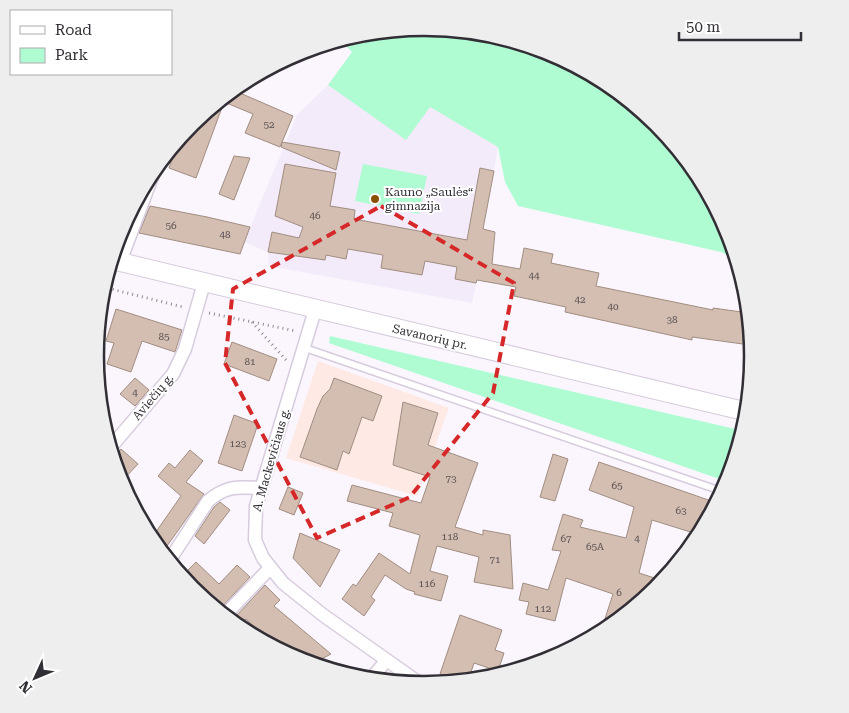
<svg xmlns="http://www.w3.org/2000/svg" width="849" height="713" viewBox="0 0 849 713" font-family="'Roboto Serif',serif">
  <style>
    .commercial { fill: #fee9e4 }
    .built { fill: #f3eafa }
    .green { fill: #affcd3 }
    .building { fill: #d3beb1; stroke: #a18d81 }
    .lines { fill: none; stroke-linecap: round; stroke-linejoin: round }
    .lane-casing { stroke: #d7cbde; stroke-width: 9 }
    .street-casing { stroke: #d7cbde; stroke-width: 15 }
    .secondary-casing { stroke: #d7cbde; stroke-width: 20 }
    .path { stroke: #8f8a92; stroke-width: 3; stroke-dasharray: 1 4; stroke-linecap: butt }
    .lane { stroke: #fff; stroke-width: 6 }
    .street { stroke: #fff; stroke-width: 12 }
    .secondary { stroke: #fff; stroke-width: 18 }
    .marked { fill: none; stroke: #d62828; stroke-width: 4; stroke-dasharray: 10 6; stroke-linejoin: round }
    .poi-dot { fill: #895203; stroke: #fff; stroke-width: 2 }
    .labels { text-anchor: middle; dominant-baseline: central; stroke-width: 4; stroke-linejoin: round; paint-order: stroke }
    .number-label { font-size: 10px; fill: #5a5254 }
    .poi-label { font-size: 12px; fill: #322e35; stroke: #fff; text-anchor: start }
    .street-label { font-size: 12px; fill: #322e35; stroke: #fff }
    .rim { fill: none; stroke: #322e35; stroke-width: 2.5 }
  </style>
  <rect width="100%" height="100%" fill="#fbf6fe"/>
  <polygon class="commercial" points="318,361 449,408 417,496 286,458"/>
  <polygon class="built" points="352,52 430,107 498,147 483,229 495,232 492,264 500,265 496,283 477,280 472,303 269,266 268,252 244,242 297,115 328,85"/>
  <g class="green">
    <path d="M425 28C446 30 468 30 489 34 606 58 703 147 738 261L721 252 518 206 505 182 498 147 430 107 406 140 328 85 352 52 340 40 361 34Z"/>
    <polygon points="363,164 427,176 419,214 355,201"/>
    <polygon points="330,336 744,431 728,482 329,343"/>
  </g>
  <g class="building">
    <polygon points="233,90 293,116 280,147 245,133 253,114 224,102 196,178 169,168 180,138 192,124"/>
    <polygon points="282,142 340,152 336,170 281,147"/>
    <polygon points="234,156 250,158 234,200 219,194"/>
    <polygon points="285,164 336,173 330,206 355,210 354,219 467,240 480,168 494,171 483,229 495,232 492,264 520,269 524,248 553,254 551,263 599,273 596,286 713,310 713,308 749,313 750,345 692,337 692,340 565,312 566,307 514,296 516,287 477,280 476,283 455,279 457,267 425,261 422,275 381,268 383,255 348,249 346,259 326,255 325,260 268,252 272,232 299,238 303,227 275,216"/>
    <polygon points="150,206 207,217 250,227 240,254 139,233"/>
    <polygon points="116,309 182,330 175,352 142,341 131,372 107,364 114,343 106,341"/>
    <polygon points="232,342 277,359 269,381 224,364"/>
    <polygon points="135,378 149,390 135,406 120,394"/>
    <polygon points="334,378 382,396 373,421 362,417 349,454 343,451 337,470 300,457 317,409 323,396 330,389"/>
    <polygon points="403,402 438,413 428,445 478,463 455,527 483,535 483,530 510,535 513,589 474,582 479,557 437,546 430,571 448,576 441,601 414,594 415,592 406,589 385,575 371,597 375,600 364,616 342,599 353,584 356,586 379,553 410,574 420,535 389,526 393,513 347,501 352,485 421,503 430,477 393,465"/>
    <polygon points="234,415 258,424 242,471 218,463"/>
    <polygon points="121,449 138,464 121,482 113,458"/>
    <polygon points="190,450 203,461 186,482 204,494 162,553 151,539 181,496 158,476 169,463 175,468"/>
    <polygon points="553,454 568,459 555,501 540,497"/>
    <polygon points="599,462 717,503 700,535 652,520 639,573 664,581 657,589 600,634 613,594 566,578 555,621 526,614 529,602 519,600 523,583 548,590 561,551 552,550 563,514 583,520 580,527 626,538 634,507 589,490"/>
    <polygon points="288,487 303,493 294,515 279,509"/>
    <polygon points="220,502 230,510 204,544 195,536 214,507"/>
    <polygon points="300,533 340,550 320,587 293,558"/>
    <polygon points="196,562 219,584 237,565 250,577 218,611 190,585 192,583 183,575"/>
    <polygon points="265,585 280,600 274,606 331,654 312,664 302,661 278,642 274,645 246,619 242,623 236,616"/>
    <polygon points="460,615 502,630 495,650 504,653 498,671 474,663 468,681 463,682 440,674"/>
  </g>
  <g class="lines">
    <defs>
      <polyline id="lane" points="305,348 724,492"/>
      <g id="street">
        <polyline points="120,262 155,169"/>
        <polyline points="315,310 256,506 255,540 263,558 283,583 323,615 422,685"/>
        <polyline points="110,448 173,374 185,349 204,283"/>
        <path d="M169 561 208 501C227 485 238 487 261 488"/>
        <polyline points="224,616 270,568"/>
        <polyline points="370,680 386,661"/>
      </g>
      <polyline id="secondary" points="112,260 748,412"/>
    </defs>
    <use href="#lane" class="lane-casing"/>
    <use href="#street" class="street-casing"/>
    <use href="#secondary" class="secondary-casing"/>
    <g class="path">
      <polyline points="103,287 183,307"/>
      <polyline points="209,313 296,331"/>
      <polyline points="252,322 286,360"/>
    </g>
    <use href="#lane" class="lane"/>
    <use href="#street" class="street"/>
    <use href="#secondary" class="secondary"/>
  </g>
  <path class="marked" d="M381 206 514 283 493 393 410 497 317 538 225 363 233 289Z"/>
  <circle class="poi-dot" cx="375" cy="199" r="5"/>
  <g class="labels">
    <g class="number-label">
      <text x="269" y="124">52</text>
      <text x="315" y="215">46</text>
      <text x="171" y="225">56</text>
      <text x="225" y="234">48</text>
      <text x="534" y="275">44</text>
      <text x="580" y="299">42</text>
      <text x="613" y="306">40</text>
      <text x="672" y="319">38</text>
      <text x="164" y="336">85</text>
      <text x="250" y="361">81</text>
      <text x="135" y="392">4</text>
      <text x="238" y="443">123</text>
      <text x="451" y="478">73</text>
      <text x="617" y="485">65</text>
      <text x="681" y="510">63</text>
      <text x="450" y="536">118</text>
      <text x="566" y="538">67</text>
      <text x="637" y="538">4</text>
      <text x="595" y="546">65A</text>
      <text x="495" y="559">71</text>
      <text x="427" y="583">116</text>
      <text x="619" y="592">6</text>
      <text x="543" y="608">112</text>
    </g>
    <g class="poi-label">
      <text x="385" y="192">Kauno „Saulės“<tspan x="385" dy="14">gimnazija</tspan></text>
    </g>
    <g class="street-label">
      <text transform="translate(430 337) rotate(13)">Savanorių pr.</text>
      <text transform="translate(153 397) rotate(-50)">Aviečių g.</text>
      <text transform="translate(271 460) rotate(-74)">A. Mackevičiaus g.</text>
    </g>
  </g>
  <path d="M0 0H849V713H0ZM104 356a320 320 0 1 1 640 0a320 320 0 1 1-640 0Z" fill="#efeeef" fill-rule="evenodd"/>
  <path class="rim" d="M104 356a320 320 0 1 1 640 0a320 320 0 1 1-640 0Z"/>
  <rect x="10" y="10" width="162" height="65" fill="#ffffff" stroke="#adabae"/>
  <rect x="20" y="26" width="25" height="8" fill="#ffffff" stroke="#adabae"/>
  <text x="55" y="35" font-size="15" fill="#322e35">Road</text>
  <rect x="20" y="48" width="25" height="15" fill="#affcd3" stroke="#adabae"/>
  <text x="55" y="60" font-size="15" fill="#322e35">Park</text>
  <g transform="translate(35 678) rotate(226)" stroke="#ffffff" stroke-width="4" paint-order="stroke">
  <path d="M0-4L9 19L0 12L-9 19Z" fill="#322e35"/>
  <text y="-8" font-size="14" font-weight="bold" text-anchor="middle" fill="#322e35">N</text>
  </g>
  <path d="M679 32v8h122v-8" fill="none" stroke="#322e35" stroke-width="2.5"/>
  <text x="686" y="32" font-size="15" fill="#322e35" stroke="#ffffff" stroke-width="4" paint-order="stroke">50 m</text>
</svg>
